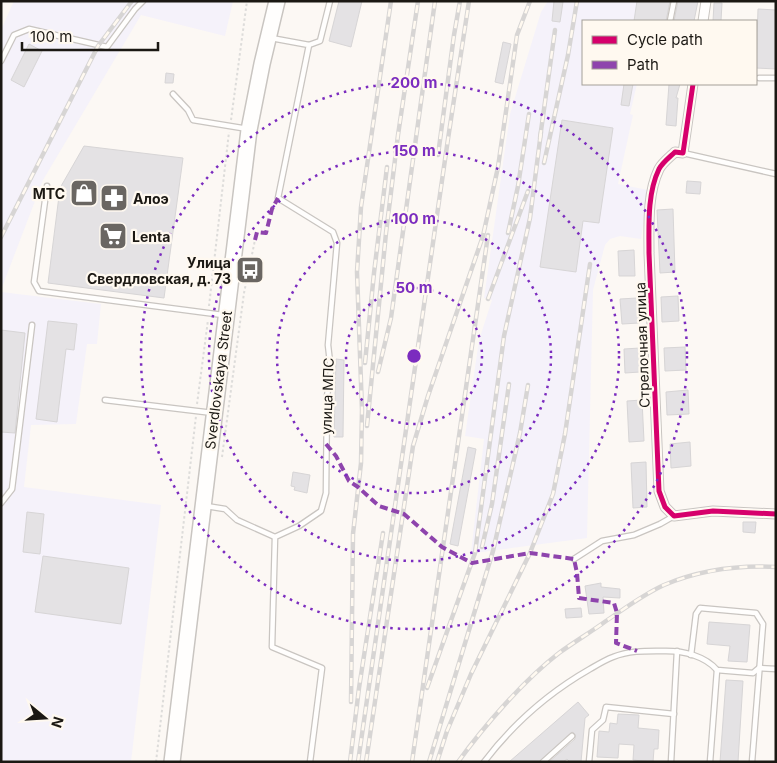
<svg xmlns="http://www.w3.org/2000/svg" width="777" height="763" viewBox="0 0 777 763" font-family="Inter,sans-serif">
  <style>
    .industrial { fill: #f5f2fa }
    .building { fill: #e4e2e4; stroke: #d7d5d6 }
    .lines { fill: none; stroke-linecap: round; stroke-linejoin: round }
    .service-casing { stroke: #c9c5c1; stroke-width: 7 }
    .minor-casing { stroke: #c9c5c1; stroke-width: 11 }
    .trunk-casing { stroke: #c9c5c1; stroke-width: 18 }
    .path { stroke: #dddcda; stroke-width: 2; stroke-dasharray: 2.5 2.5; stroke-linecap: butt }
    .service { stroke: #fffefd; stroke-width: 4.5 }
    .minor { stroke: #fffefd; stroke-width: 9 }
    .trunk { stroke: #fffefd; stroke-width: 15 }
    .rail-casing { stroke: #d7d5d4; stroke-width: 4.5 }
    .rail { stroke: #fff9f0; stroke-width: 2.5; stroke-dasharray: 8; stroke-linecap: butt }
    .quiet { stroke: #8e44ad; stroke-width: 4; stroke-dasharray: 8 4; stroke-linecap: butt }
    .cycleway-casing { stroke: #fff9f0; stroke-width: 8 }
    .cycleway { stroke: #d6006c; stroke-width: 5 }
    .ring { fill: none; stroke: #7b2cbf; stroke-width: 2.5; stroke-dasharray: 2.5 5 }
    .labels { text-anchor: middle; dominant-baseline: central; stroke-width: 4.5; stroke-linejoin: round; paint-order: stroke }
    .poi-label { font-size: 14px; font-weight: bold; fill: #1b1813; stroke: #fff9f0; text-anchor: end }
    .street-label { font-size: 14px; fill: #1b1813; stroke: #fff9f0 }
    .centre { fill: #7b2cbf; stroke: #fff9f0; stroke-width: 2.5 }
    .ring-label { font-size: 15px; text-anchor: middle; font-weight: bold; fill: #7b2cbf; stroke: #fff9f0; stroke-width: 4.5; stroke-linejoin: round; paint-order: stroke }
  </style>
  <rect width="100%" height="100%" fill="#fcf8f4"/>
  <g class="industrial">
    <polygon points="14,1 233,1 225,36 141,15 43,180 1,290 1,30"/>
    <polygon points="548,1 656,1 653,21 583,21 583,84 637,84 630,114 633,115 618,184 648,190 641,239 620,236 610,239 605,245 593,290 587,538 475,553 471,553 484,439 465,436 479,340 492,300 484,298 510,114 541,12"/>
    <polygon points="1,292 101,304 97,344 87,344 76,424 31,425 24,487 161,505 131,762 1,762"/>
  </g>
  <g class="building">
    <polygon points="339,1 362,1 351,47 329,41"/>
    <polygon points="554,1 563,2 560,22 552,21"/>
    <polygon points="637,1 670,1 666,21 634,21"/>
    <polygon points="678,1 698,1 694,21 674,21"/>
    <polygon points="714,3 722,3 721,21 713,21"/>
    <polygon points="758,9 776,10 776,69 756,68"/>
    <polygon points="503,42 511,44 503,84 495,82"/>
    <polygon points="29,44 42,51 24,87 11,80"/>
    <polygon points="166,73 174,74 173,83 165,83"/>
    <polygon points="624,84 633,84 629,106 621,105"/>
    <polygon points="669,84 680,84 676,98 678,98 676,126 666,125"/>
    <polygon points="562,120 613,128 599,223 583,221 576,272 540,267"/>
    <polygon points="84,146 183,158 164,298 48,283 60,188"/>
    <polygon points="687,181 701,182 700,194 686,193"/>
    <polygon points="673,209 675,272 660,273 657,210"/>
    <polygon points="634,250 635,276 619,276 618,251"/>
    <polygon points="678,296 679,321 662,322 661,297"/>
    <polygon points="637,298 639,323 622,324 620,299"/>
    <polygon points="48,321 77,324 74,350 66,349 57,422 36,419"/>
    <polygon points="1,330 25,333 15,433 1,432"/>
    <polygon points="685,347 686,370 665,371 664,348"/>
    <polygon points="640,348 640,372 625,373 624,349"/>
    <polygon points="336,359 344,360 343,437 334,437"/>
    <polygon points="688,390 689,414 667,415 666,392"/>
    <polygon points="642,400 644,441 629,442 627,401"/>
    <polygon points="690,442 691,466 671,468 670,444"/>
    <polygon points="468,447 476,449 458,546 450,544"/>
    <polygon points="646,462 647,507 633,508 631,463"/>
    <polygon points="293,472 310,475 307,493 294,490 295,487 291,486"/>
    <polygon points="27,512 44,514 40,554 23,552"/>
    <polygon points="743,522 756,522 755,533 743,532"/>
    <polygon points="43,556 129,568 121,624 35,612"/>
    <polygon points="601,583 601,587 620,589 620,598 603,597 604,613 589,614 585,586"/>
    <polygon points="581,608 582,617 566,618 565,609"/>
    <polygon points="709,622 750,625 747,662 728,661 730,646 707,644"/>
    <polygon points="726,680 743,681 738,762 720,762"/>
    <polygon points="578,702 589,715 585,718 581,762 570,762 567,759 563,762 549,762 575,739 575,734 572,732 539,762 509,762"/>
    <polygon points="618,714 639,715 638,728 659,730 658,749 654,749 653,762 633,760 634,745 619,744 618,758 597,757 599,731 609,732 610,723 617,724"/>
  </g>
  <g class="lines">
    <defs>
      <g id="service">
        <polyline points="670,21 674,1"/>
        <polyline points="271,38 309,45 278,198 333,232 337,243 328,345 331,371 327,396 326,493 321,511 299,526 275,537 272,647 322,668 310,762"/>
        <polyline points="309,45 320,41 330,1"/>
        <polyline points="1,61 14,35 29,29 107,47 135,9 143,1"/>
        <polyline points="759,78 776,78"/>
        <polyline points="173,94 188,110 193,120 248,129"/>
        <polyline points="683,153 776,174"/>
        <polyline points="47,186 34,282 39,291 223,315"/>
        <polyline points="105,400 213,413"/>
        <polyline points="1,503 12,489 32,325"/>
        <polyline points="206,506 225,509 237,520 275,537"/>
        <polyline points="574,559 602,541 634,535 660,524 674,516"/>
        <polyline points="691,655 696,614 700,608 756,613 763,624 752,762"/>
        <path d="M484 762C513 724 548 693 590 669 597 665 605 660 613 657 630 650 648 651 666 651 684 651 705 656 717 670L753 673 759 668 776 669"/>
        <polyline points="543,762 572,736"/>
        <polyline points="589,762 592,730 603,720 606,707 674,714"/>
        <polyline points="671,762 677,651"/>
        <polyline points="710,762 717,670"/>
      </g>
      <g id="minor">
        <polyline points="703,21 706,1"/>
        <path d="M693 84 683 153 675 152C670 157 663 162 659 169 647 194 649 226 649 253L659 491 665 507 674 516 713 511 776 514"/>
      </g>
      <polyline id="trunk" points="172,762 249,130 262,64 277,1"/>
    </defs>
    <use href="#service" class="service-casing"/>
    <use href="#minor" class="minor-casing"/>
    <use href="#trunk" class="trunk-casing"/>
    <g class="path">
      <polyline points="231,120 247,1"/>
      <polyline points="209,306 229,132"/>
      <polyline points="197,404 208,320"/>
      <polyline points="222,457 244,293 255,240"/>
      <polyline points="156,762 196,416"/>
    </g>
    <use href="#service" class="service"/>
    <use href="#minor" class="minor"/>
    <use href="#trunk" class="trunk"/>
    <defs>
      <g id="rail">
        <polyline points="540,138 555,30"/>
        <polyline points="438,155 454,35 460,1"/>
        <polyline points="544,163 568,55 577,1"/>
        <polyline points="508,233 518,186 529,114"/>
        <polyline points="1,237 98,46 132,1"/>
        <polyline points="488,299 528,191"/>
        <polyline points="365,363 374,273 387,167"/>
        <polyline points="378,372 391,318 435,1"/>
        <polyline points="367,426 386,233 398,135 418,1"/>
        <polyline points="482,547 492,504 509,384"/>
        <polyline points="427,688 475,553 504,336 530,218 541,132"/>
        <polyline points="351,702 353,534 361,463 362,410 357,272 361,207 391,1"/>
        <polyline points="350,762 359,688 383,533"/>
        <polyline points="358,762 448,139 469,1"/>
        <polyline points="366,762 413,446 428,396 483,236 498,167 517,35 530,1"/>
        <polyline points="412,762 488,235"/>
        <polyline points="429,762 493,551 520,433 528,385"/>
        <polyline points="437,762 447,731 471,674 530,553 553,494 565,434 590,264"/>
        <path d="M458 762C484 726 524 680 559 653 574 642 591 632 606 621 624 609 644 594 664 585 700 570 738 565 776 567"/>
      </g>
    </defs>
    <use href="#rail" class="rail-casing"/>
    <use href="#rail" class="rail"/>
    <g class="quiet">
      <polyline points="255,240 257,232 266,233 272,209 278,198"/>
      <polyline points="326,444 336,456 349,481 358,487 379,506 404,514 442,547 472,563 530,553 574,559 577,573 579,598 614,603 617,613 616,643 637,651"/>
    </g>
    <defs>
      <path id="cycleway" d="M693 84 683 153 675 152C670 157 663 162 659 169 647 194 649 226 649 253L659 491 665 507 674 516 713 511 776 514"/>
    </defs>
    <use href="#cycleway" class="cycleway-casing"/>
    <use href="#cycleway" class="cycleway"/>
  </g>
  <g class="ring">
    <circle cx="414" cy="356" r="68"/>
    <circle cx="414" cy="356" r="137"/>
    <circle cx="414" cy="356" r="205"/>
    <circle cx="414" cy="356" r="273"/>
  </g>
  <defs>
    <symbol id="shop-square" viewBox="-11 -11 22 22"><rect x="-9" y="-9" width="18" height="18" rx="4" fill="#6a6662" stroke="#fff9f0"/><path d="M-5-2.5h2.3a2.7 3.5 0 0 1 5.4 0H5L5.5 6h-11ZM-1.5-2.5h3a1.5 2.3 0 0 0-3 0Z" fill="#fff"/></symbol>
    <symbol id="pharmacy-square" viewBox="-11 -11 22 22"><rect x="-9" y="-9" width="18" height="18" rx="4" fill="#6a6662" stroke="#fff9f0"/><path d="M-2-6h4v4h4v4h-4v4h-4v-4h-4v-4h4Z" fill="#fff"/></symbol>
    <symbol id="supermarket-square" viewBox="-11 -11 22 22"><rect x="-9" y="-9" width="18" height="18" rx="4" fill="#6a6662" stroke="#fff9f0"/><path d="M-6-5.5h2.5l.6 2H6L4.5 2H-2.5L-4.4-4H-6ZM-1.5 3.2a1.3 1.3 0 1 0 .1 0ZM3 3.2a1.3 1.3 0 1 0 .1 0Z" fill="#fff"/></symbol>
    <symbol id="bus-square" viewBox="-11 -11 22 22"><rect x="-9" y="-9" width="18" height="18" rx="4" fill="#6a6662" stroke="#fff9f0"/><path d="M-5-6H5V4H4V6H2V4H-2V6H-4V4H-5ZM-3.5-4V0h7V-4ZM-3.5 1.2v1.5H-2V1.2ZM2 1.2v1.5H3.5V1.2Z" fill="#fff"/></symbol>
  </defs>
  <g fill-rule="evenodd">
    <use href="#shop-square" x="68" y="177" width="32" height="32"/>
    <use href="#pharmacy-square" x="98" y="182" width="32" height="32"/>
    <use href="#supermarket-square" x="97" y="220" width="32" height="32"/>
    <use href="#bus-square" x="234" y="254" width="32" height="32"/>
  </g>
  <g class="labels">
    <g class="poi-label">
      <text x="65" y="193">МТС</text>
      <text x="133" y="198" text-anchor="start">Алоэ</text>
      <text x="132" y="236" text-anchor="start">Lenta</text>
      <text x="231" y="262">Улица<tspan x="231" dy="16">Свердловская, д. 73</tspan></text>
    </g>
    <g class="street-label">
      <text transform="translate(642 345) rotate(-92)">Стрелочная улица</text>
      <text transform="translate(218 380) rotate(-83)">Sverdlovskaya Street</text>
      <text transform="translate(327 396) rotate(-88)">улица МПС</text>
    </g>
  </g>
  <circle cx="414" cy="356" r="8" class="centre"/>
  <g class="ring-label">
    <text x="414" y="88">200 m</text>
    <text x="414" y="156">150 m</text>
    <text x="414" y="224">100 m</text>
    <text x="414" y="293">50 m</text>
  </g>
  <rect width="777" height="763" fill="none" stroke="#1b1813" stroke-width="5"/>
  <rect x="582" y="20" width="175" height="65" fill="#fff9f0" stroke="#a49f98"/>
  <rect x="592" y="36" width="25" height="8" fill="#d6006c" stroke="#a49f98"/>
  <text x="627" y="45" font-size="15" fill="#1b1813">Cycle path</text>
  <rect x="592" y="61" width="25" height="8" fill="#8e44ad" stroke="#a49f98"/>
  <text x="627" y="70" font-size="15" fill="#1b1813">Path</text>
  <g transform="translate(45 718) rotate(108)" stroke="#fff9f0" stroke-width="4" paint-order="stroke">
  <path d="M0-4L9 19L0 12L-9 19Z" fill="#1b1813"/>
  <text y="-8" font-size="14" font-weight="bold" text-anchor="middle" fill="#1b1813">N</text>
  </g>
  <path d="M22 42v8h136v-8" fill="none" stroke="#1b1813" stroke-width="2.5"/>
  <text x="30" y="42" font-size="15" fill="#1b1813" stroke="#fff9f0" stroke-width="4" paint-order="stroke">100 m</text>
</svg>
